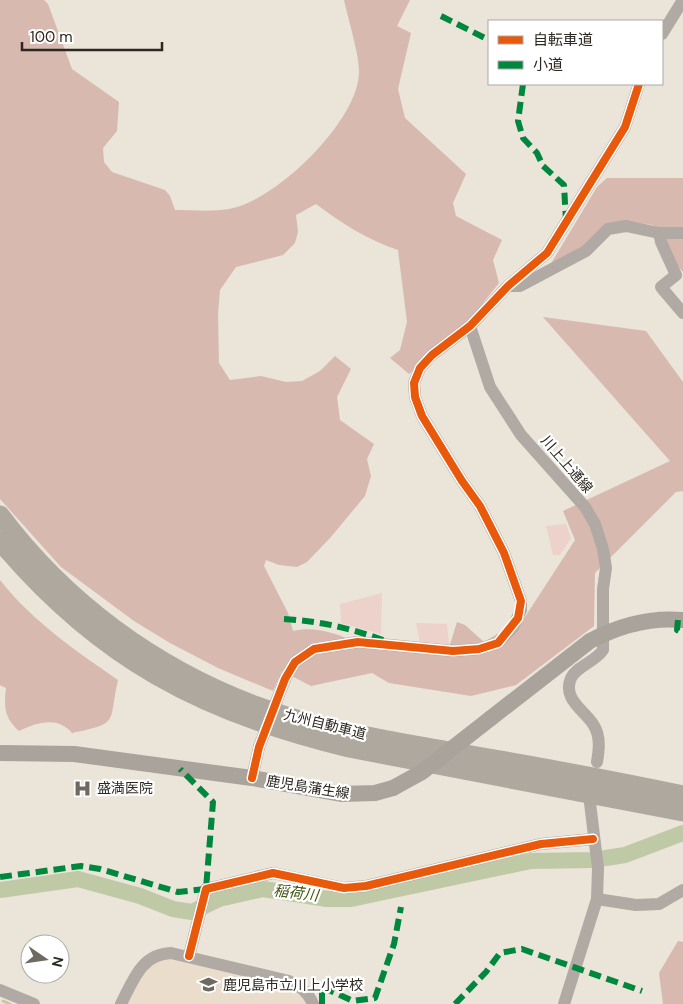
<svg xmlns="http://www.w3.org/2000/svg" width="683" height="1004" viewBox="0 0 683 1004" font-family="'DM Sans','Noto Sans JP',sans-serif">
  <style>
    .built { fill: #ebddcb }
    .green { fill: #ecd2ca }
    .forest { fill: #d7b9af }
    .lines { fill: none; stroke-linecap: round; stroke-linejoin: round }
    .stream { stroke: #bfc9a6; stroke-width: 2.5 }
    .river { stroke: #bfc9a6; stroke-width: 16 }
    .minor { stroke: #b1aaa4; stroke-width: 12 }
    .major { stroke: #a9a39b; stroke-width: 16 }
    .highway { stroke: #aea89e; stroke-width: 19 }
    .minor-bridge { stroke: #b1aaa4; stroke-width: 12 }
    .major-bridge { stroke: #a9a39b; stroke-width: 16 }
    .quiet { stroke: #00873e; stroke-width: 6; stroke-dasharray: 12 6; stroke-linecap: butt }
    .cycleway-casing { stroke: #fff; stroke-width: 11 }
    .cycleway { stroke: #e8590c; stroke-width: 8 }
    .labels { text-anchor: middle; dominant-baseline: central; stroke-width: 4.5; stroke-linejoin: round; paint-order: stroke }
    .street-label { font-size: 14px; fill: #2c2720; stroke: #fff }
    .poi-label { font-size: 14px; fill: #2c2720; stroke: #fff; text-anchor: start }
    .water-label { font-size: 15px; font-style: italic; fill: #445713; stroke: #fff }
  </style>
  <rect width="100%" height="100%" fill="#eae4d9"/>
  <polygon class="built" points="166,957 265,980 299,991 308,1004 127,1004 141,976 153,963"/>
  <g class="green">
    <polygon points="566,524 571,538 560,555 553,555 546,526"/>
    <polygon points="382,593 381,634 341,623 340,604"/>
    <polygon points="416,623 447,624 449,644 420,642"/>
  </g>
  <g class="forest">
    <path d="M0 0H44L48 4 72 69 119 102 117 131 103 148 104 162 112 172 165 190 170 196 175 210C192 210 212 212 229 209 275 202 360 120 359 71 359 54 348 18 344 0H410L397 26 411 33 398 89 405 118 466 174 453 203 456 216 502 240 493 260 499 283 467 323 409 374 390 358 400 350 407 322 398 250C368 240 341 223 316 204L296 215 298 232 295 243 283 255 236 267 220 290 218 314 219 363 230 380 261 376 286 382 302 381 320 371 335 356 351 369 337 397 340 420 374 444 367 459 371 476 365 496 330 538 307 562 297 567 279 565 266 560 264 566 288 613 293 631C327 623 350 644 382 648 404 651 426 650 448 651L457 622 465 625 484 642 525 617 575 540 563 511 670 461 543 317 646 331 683 382V491L676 492 595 573 594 626 516 685 471 696 389 683 372 673 311 686 282 671 273 691 218 668 170 643 134 621 61 567 0 499Z"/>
    <polygon points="607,178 683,178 683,272 669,256 653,225 632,222 553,265 552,262 597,187"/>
    <path d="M0 580C32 621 76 651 118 680 108 723 121 723 72 733 58 716 37 722 19 731 4 717 4 707 6 688L0 685Z"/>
    <polygon points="678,941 683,942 683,1004 663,1004 659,973"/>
  </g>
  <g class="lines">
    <polyline class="stream" points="3,1001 10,1004"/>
    <polyline class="river" points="0,890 78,879 140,896 173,909 192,912 219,899 263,889 327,899 351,899 531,861 593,860 625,855 683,833"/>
    <g class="minor">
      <polyline points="662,34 683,0"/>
      <polyline points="659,233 683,233"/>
      <polyline points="511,286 520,286 586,251 608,229 626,226 659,233 661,242 676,275 661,287 683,313"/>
      <path d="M470 326 490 387 521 435 585 507 595 524 603 549 606 568 603 589V650C595 662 577 666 571 678 562 699 584 710 593 724 601 736 599 750 597 762"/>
      <polyline points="285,679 295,662 314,649 358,642 453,651 479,649 498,643 513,627 521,610 521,601 504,553 480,506 462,481 422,416 415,397 414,383 420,368 432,355 470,326 508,286 547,253 625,127 639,84"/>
      <polyline points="252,778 259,747"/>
      <polyline points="597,899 636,905 659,904 683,890"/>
      <polyline points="189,956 206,889 273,873 344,888 366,886 541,844 593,839"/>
      <polyline points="0,990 34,1004"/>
      <path d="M121 1004C133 981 141 954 171 953L289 981C301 987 308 992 313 1004"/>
      <polyline points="564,1004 597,899 598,868 590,803"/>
    </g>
    <g class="major">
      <path d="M491 718 590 641C618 626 651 617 683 620"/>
      <polyline points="0,753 74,754 252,778 341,794 375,793 393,788"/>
    </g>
    <g class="highway">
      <path d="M0 515C65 602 155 668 257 706 320 730 388 740 454 752 530 765 607 779 683 795"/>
      <path d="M0 541C98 658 202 713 349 748L683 812"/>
    </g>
    <polyline class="minor-bridge" points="259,747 285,679"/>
    <polyline class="major-bridge" points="393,788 422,772 491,718"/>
    <g class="quiet">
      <polyline points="441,16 489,40"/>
      <polyline points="523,84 518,121 523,138 537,153 543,166 564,185 566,221"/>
      <path d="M284 619C319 621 350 628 383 640"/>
      <polyline points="678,620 677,630 683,633"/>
      <polyline points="0,877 81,866 100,869 178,892 206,889 213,802 180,769"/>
      <polyline points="322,1004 322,987 353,1001 375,998 394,944 401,907"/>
      <polyline points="455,1004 486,972 500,953 522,949 642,991"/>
    </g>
    <defs>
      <g id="cycleway">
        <polyline points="252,778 259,747 285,679 295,662 314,649 358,642 453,651 479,649 498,643 518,618 521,601 504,553 480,506 462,481 422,416 415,397 414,383 420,368 432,355 470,326 508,286 547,253 625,127 639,84"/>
        <polyline points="189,956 206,889 273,873 344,888 366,886 541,844 593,839"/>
      </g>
    </defs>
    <use href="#cycleway" class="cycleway-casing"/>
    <use href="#cycleway" class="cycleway"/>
  </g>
  <defs>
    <symbol id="hospital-bare" viewBox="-9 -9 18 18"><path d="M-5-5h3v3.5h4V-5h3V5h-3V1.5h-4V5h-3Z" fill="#6e6961" stroke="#fff" stroke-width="2.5" paint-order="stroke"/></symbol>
    <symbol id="school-bare" viewBox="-9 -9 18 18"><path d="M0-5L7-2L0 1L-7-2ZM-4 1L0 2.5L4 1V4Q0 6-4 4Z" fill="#6e6961" stroke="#fff" stroke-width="2.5" paint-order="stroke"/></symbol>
  </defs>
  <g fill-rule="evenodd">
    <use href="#hospital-bare" x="70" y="776" width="25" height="25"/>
    <use href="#school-bare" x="196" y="972" width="25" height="25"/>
  </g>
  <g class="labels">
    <g class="street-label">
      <text transform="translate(567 464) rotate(49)">川上上通線</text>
      <text transform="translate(325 724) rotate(14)">九州自動車道</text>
      <text transform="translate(308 787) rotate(9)">鹿児島蒲生線</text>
    </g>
    <g class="poi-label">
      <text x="97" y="788">盛満医院</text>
      <text x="223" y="985">鹿児島市立川上小学校</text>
    </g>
    <g class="water-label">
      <text transform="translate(296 893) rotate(7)">稲荷川</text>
    </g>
  </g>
  <rect x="488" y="20" width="175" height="65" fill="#ffffff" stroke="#aba9a6"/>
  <rect x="498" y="36" width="25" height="8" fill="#e8590c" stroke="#aba9a6"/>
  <text x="533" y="45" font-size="15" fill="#2c2720">自転車道</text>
  <rect x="498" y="61" width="25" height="8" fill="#00873e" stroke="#aba9a6"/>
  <text x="533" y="70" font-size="15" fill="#2c2720">小道</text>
  <g transform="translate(45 959) rotate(103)"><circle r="24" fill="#ffffff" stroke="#aba9a6"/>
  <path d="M0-4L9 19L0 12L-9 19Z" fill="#6e6961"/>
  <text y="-8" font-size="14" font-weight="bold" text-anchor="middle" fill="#2c2720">N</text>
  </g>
  <path d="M22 42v8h140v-8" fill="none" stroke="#2c2720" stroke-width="2.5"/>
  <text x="30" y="42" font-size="15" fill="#2c2720" stroke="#ffffff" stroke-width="4" paint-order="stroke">100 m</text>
</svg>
